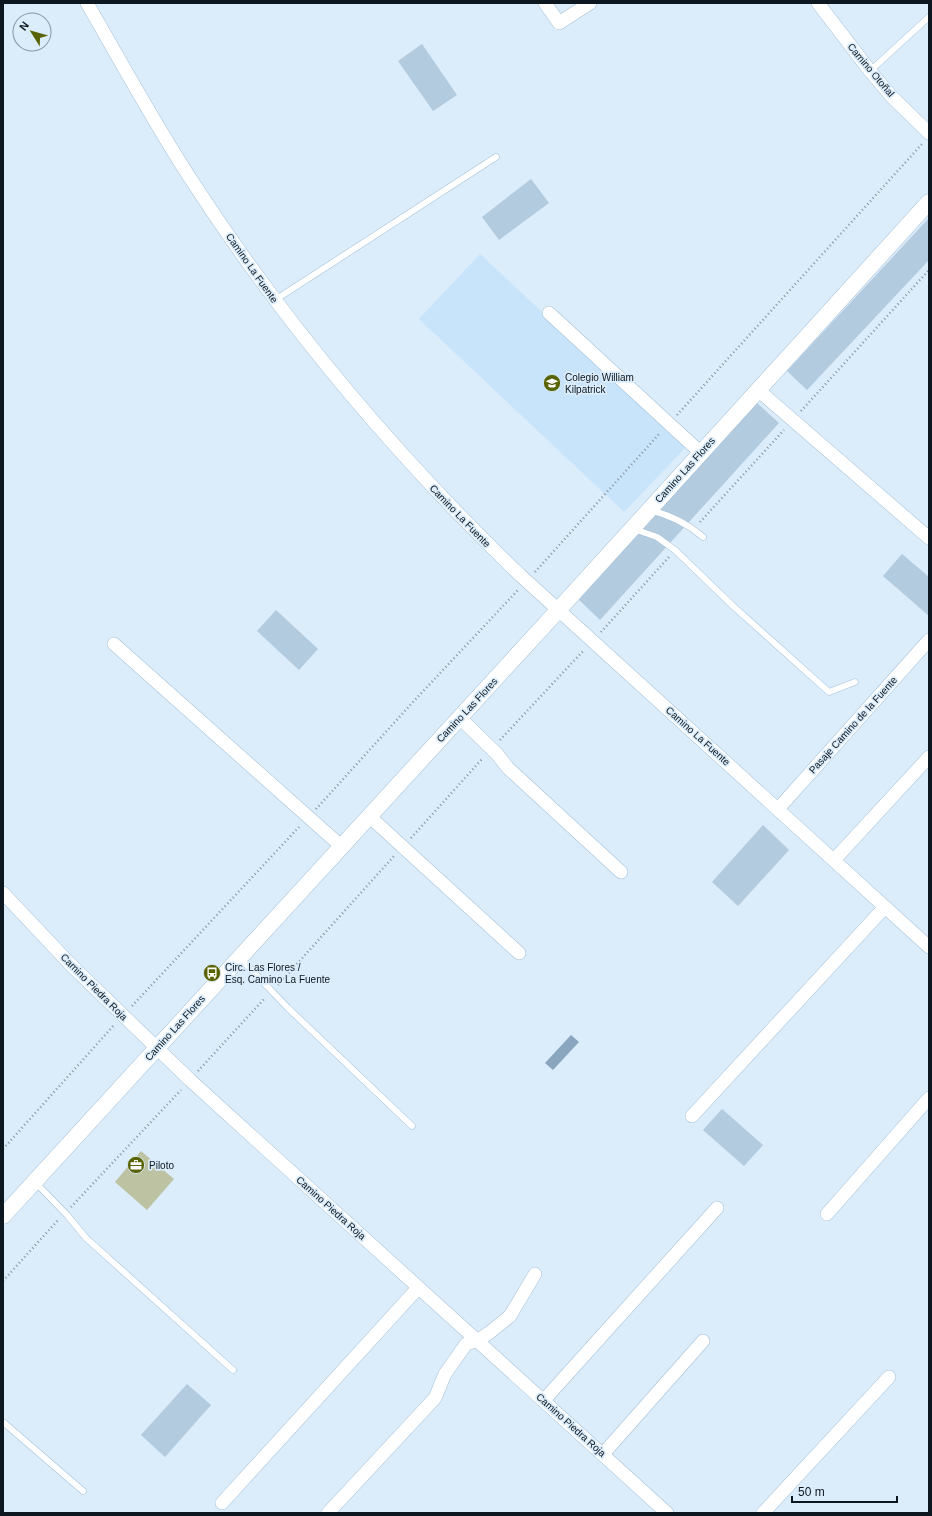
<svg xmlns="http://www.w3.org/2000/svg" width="932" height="1516" viewBox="0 0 932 1516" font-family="Helvetica,sans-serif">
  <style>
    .built { fill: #c8e4fb }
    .green { fill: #b2cbdf }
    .water { fill: #8aa6be }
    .building { fill: #bcc2a2 }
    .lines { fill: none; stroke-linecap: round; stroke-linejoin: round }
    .service-casing { stroke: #a5c1d8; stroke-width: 7 }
    .minor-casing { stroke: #a5c1d8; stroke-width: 14 }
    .tertiary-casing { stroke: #a5c1d8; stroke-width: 17 }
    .path { stroke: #8694a0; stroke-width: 2.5; stroke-dasharray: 1 3; stroke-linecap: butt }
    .service { stroke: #fff; stroke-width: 6 }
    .minor { stroke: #fff; stroke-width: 13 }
    .tertiary { stroke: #fff; stroke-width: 16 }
    .labels { text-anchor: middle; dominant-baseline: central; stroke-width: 3.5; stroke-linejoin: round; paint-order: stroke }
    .street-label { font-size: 10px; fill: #0d171f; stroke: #dbecfa }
    .poi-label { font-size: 10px; fill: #0d171f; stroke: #dbecfa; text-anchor: start }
  </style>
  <rect width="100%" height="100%" fill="#dbecfa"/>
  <polygon class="built" points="480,254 686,447 624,512 419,319"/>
  <g class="green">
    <polygon points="422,44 457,95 433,111 398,61"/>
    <polygon points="531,179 549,203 499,240 482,217"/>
    <polygon points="929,218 929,260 807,390 787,371"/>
    <polygon points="756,402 779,423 600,620 577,598"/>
    <polygon points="902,554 929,577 929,616 883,576"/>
    <polygon points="276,610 318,649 299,670 257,631"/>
    <polygon points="763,825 789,850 738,906 712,882"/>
    <polygon points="722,1109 763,1145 744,1166 703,1130"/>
    <polygon points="187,1384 211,1405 165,1457 141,1435"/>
  </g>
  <polygon class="water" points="571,1035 579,1042 553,1070 545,1063"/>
  <polygon class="building" points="141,1151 174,1179 147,1210 115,1182"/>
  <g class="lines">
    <defs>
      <g id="service">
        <polyline points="870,71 929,17"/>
        <polyline points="275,300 496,157"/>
        <path d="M650 510C670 515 687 523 703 537"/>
        <polyline points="634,529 657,537 675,550 733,606 829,692 855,682"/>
        <polyline points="240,958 288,1008 412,1126"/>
        <polyline points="35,1182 67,1215 86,1238 233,1370"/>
        <polyline points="3,1422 83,1491"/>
      </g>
      <g id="minor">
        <path d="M87 3C121 62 153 121 190 178 284 323 395 455 520 575L929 947"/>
        <polyline points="545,3 559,23 590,3"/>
        <polyline points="818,3 870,71 892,97 929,133"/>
        <polyline points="549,313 701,453"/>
        <polyline points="758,390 929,538"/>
        <polyline points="114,644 341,846"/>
        <polyline points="460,718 497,754 508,768 621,872"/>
        <polyline points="778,809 929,640"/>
        <polyline points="369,816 519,953"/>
        <polyline points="834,860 929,757"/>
        <polyline points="3,893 71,965 190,1080 667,1513"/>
        <polyline points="692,1116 885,907"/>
        <polyline points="827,1214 929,1098"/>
        <polyline points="544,1400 717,1208"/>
        <polyline points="603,1454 703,1341"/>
        <polyline points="222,1503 418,1288"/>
        <polyline points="328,1513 435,1398 445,1374 466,1344 478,1340 489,1333 510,1316 535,1274"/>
        <polyline points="763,1513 889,1377"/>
      </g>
      <polyline id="tertiary" points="3,1216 551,618 929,202"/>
    </defs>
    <use href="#service" class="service-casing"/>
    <use href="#minor" class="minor-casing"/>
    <use href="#tertiary" class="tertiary-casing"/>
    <g class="path">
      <polyline points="801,411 929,270"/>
      <polyline points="677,415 922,144"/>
      <polyline points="700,522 784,430"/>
      <polyline points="535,572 660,433"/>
      <polyline points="601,632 669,557"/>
      <polyline points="500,740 584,650"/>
      <polyline points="316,809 413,702 518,590"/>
      <polyline points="411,838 483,758"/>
      <polyline points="278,985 394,856"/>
      <polyline points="132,1006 299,827"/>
      <polyline points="198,1071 265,998"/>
      <polyline points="3,1149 115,1024"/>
      <polyline points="71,1207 181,1090"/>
      <polyline points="3,1281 59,1219"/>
    </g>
    <use href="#service" class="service"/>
    <use href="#minor" class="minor"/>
    <use href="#tertiary" class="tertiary"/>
  </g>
  <defs>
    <symbol id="school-disc" viewBox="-11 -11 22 22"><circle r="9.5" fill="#5a6302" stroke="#dbecfa"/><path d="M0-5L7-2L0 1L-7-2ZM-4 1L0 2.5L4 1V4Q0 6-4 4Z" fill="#fff"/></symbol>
    <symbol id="bus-disc" viewBox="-11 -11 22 22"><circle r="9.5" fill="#5a6302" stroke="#dbecfa"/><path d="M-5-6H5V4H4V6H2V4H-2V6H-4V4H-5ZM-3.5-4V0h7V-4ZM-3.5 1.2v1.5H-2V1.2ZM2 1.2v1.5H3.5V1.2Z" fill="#fff"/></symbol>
    <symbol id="office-disc" viewBox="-11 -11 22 22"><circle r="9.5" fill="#5a6302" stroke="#dbecfa"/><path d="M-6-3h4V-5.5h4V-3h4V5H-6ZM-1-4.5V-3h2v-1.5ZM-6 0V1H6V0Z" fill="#fff"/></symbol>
  </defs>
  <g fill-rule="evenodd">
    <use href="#school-disc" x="542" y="373" width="20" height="20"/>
    <use href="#bus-disc" x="202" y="963" width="20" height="20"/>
    <use href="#office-disc" x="126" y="1155" width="20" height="20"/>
  </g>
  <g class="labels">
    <g class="street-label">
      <text transform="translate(871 70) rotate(50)">Camino Otoñal</text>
      <text transform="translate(252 268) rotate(55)">Camino La Fuente</text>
      <text transform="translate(685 470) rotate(-48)">Camino Las Flores</text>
      <text transform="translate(460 516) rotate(46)">Camino La Fuente</text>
      <text transform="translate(467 710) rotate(-47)">Camino Las Flores</text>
      <text transform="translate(853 725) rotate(-48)">Pasaje Camino de la Fuente</text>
      <text transform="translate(698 736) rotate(42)">Camino La Fuente</text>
      <text transform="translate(94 987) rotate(45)">Camino Piedra Roja</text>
      <text transform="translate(175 1028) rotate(-48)">Camino Las Flores</text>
      <text transform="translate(331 1208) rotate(42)">Camino Piedra Roja</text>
      <text transform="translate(571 1425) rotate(42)">Camino Piedra Roja</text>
    </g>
    <g class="poi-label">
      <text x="565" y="377">Colegio William<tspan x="565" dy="12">Kilpatrick</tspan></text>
      <text x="225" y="967">Circ. Las Flores /<tspan x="225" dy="12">Esq. Camino La Fuente</tspan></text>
      <text x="149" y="1165">Piloto</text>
    </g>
  </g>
  <rect width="932" height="1516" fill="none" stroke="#0d171f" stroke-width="8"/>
  <g transform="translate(32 32) rotate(307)"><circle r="19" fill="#dbecfa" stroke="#8997a2"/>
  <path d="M0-3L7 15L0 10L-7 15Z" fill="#5a6302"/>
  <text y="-6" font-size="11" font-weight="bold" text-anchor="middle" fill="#0d171f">N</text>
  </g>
  <path d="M792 1496v6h105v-6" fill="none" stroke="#0d171f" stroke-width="2"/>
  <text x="798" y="1496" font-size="12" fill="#0d171f" stroke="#dbecfa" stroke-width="3" paint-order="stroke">50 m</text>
</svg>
